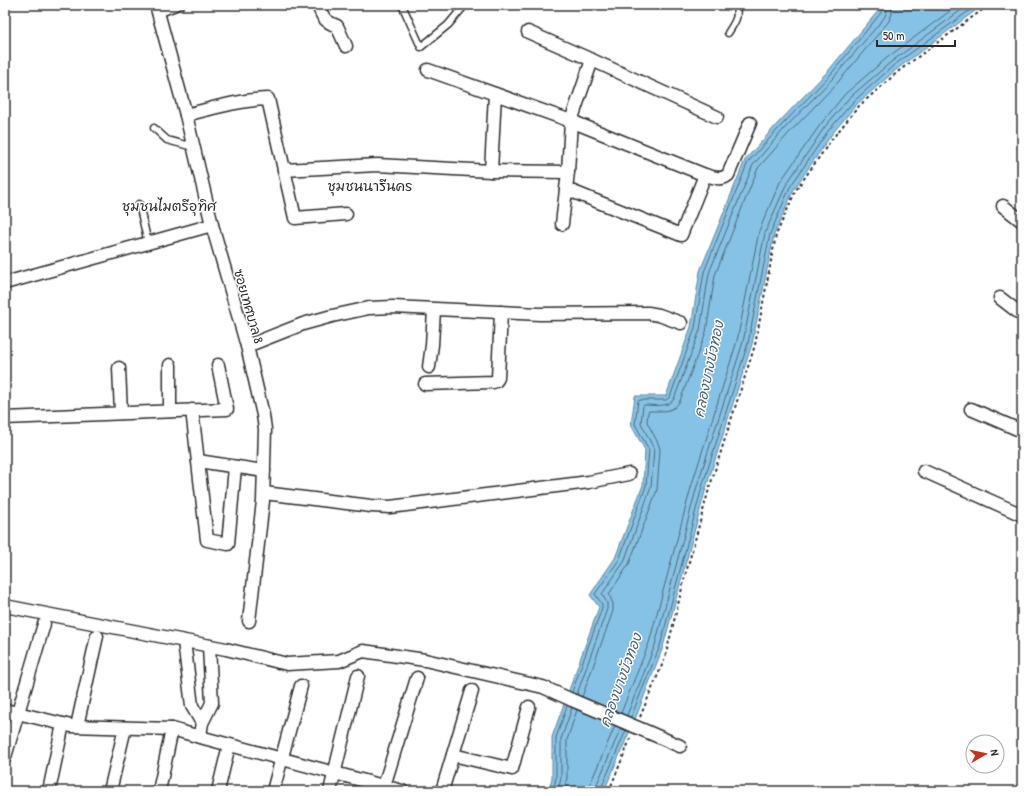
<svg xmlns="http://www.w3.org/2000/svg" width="1027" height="796" viewBox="0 0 1027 796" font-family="'Patrick Hand','Playpen Sans Thai',sans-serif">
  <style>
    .water { fill: #86c2e5; stroke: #62869b }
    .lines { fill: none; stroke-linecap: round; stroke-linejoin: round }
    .shore { stroke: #4f6775; stroke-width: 1 }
    .service-casing { stroke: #2b2b2b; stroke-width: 9 }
    .minor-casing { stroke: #2b2b2b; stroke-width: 15 }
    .path { stroke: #2b2b2b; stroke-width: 2; stroke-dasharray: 3 3; stroke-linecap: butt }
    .service { stroke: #fff; stroke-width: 6 }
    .minor { stroke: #fff; stroke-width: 12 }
    .minor-bridge-casing { stroke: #2b2b2b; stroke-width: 15; stroke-linecap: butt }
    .minor-bridge { stroke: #fff; stroke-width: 12 }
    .labels { text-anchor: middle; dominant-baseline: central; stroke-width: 3; stroke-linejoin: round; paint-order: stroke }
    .street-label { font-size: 13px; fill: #2b2b2b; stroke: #fff }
    .neighbourhood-label { font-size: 14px; fill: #2b2b2b; stroke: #fff }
    .water-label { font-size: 14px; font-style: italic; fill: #4b606c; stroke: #fff }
  </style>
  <rect width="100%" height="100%" fill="#fff"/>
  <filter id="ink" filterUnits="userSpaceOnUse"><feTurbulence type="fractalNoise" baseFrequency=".025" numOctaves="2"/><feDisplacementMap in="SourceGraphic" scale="8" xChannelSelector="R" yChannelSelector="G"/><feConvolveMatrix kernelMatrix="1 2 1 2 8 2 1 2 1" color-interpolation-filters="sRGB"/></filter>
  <g filter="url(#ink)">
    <polygon class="water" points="875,5 983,5 897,69 856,105 832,134 794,189 774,235 752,344 706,488 663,647 638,712 604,791 549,791 552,778 552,737 599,607 590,595 615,558 643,485 645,450 631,425 635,396 666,396 691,327 700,271 745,160 778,123 828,71 878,11"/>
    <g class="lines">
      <g class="shore">
        <polyline points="572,692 602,608 602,604 595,594 619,560 646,486 649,450 635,424 638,401 640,400 666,400 670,397 695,328 704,272 748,162 781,126 831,74 880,14 882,10 879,5"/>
        <path d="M577 694 607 609V603L602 594 624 562 651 487 654 449 641 423 643 406 644 405C654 405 668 408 674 399L700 330 709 273 753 165 784 129 834 77 884 18 887 12 885 5"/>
        <path d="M582 697 613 611V604L609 594 629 564 657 490 660 449 658 443 647 422 648 412 650 411C662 411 673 413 680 401L706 332 715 275 758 168 789 133 839 81 889 21 892 14 891 5"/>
        <polyline points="621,713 649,643 692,484 737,341 759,231 780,182 820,125 845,94 888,57 958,5"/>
        <polyline points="627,715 655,645 697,486 743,342 765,233 786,185 824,128 849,98 891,62 968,5"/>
        <polyline points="631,717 660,646 702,487 748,343 770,234 790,187 828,131 853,102 894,65 977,5"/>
        <polyline points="553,791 556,778 556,738 567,706"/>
        <polyline points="558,791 561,778 561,739 572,708"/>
        <polyline points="564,791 567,778 567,740 577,710"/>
        <polyline points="589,791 590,784 615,726"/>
        <polyline points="595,791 597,784 621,728"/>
        <polyline points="600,791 626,730"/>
      </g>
      <defs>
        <g id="service">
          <polyline points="402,5 421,47 448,25 465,5"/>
          <polyline points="158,14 181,5"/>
          <path d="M728 33C734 23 740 17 735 5"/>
          <polyline points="154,128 167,140 193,147"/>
          <polyline points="139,204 148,243"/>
        </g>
        <g id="minor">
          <polyline points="156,5 186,115 212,225 247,346 263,415 265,429 263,501 249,621"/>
          <path d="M318 5C323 18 324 21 337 26L346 46"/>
          <polyline points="528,32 592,60 717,117"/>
          <path d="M428 70 571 121 705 175C712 177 721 181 728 175L750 123"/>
          <path d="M186 115C213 108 239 100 268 99L295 218 346 214"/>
          <polyline points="284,170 377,165 491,171 568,172"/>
          <polyline points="491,171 495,94"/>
          <polyline points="566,189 681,235 705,175"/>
          <polyline points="1003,206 1022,221"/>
          <polyline points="562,224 568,172 571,121 592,60"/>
          <polyline points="5,283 212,225"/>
          <polyline points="1000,298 1022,315"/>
          <polyline points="247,346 303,324 332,316 369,308 393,307 540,314 648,313 659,315 681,323"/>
          <polyline points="170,365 170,411"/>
          <polyline points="429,367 432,345 434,310"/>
          <polyline points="119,368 121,413"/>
          <polyline points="425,384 493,382 496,381 498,378 501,312"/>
          <polyline points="971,409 1022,431"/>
          <polyline points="192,410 207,540 228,544 235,467"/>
          <polyline points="5,418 227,409 218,365"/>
          <polyline points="198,461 264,471"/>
          <polyline points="924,471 1022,515"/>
          <polyline points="264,493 371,506 390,507 589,482 629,474"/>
          <polyline points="5,606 226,649 287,664 339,661 363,651 425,660 543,687 572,700"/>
          <polyline points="184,641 192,706 202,723 212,703 209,646"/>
          <polyline points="5,710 71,726 172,729 200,737"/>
          <polyline points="202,722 200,737 402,791"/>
          <polyline points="77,726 97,636"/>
          <polyline points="643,730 680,746"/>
          <polyline points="453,755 512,769 529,707"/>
          <polyline points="5,757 44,624"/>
          <polyline points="384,786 417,678"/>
          <polyline points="49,791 63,724"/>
          <polyline points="110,791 125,728"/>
          <polyline points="159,791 172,729"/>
          <polyline points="218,791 229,745"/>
          <polyline points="273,791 301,686"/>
          <polyline points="330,791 358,676"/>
          <polyline points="442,791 472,691"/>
        </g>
      </defs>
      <use href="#service" class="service-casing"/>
      <use href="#minor" class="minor-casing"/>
      <g class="path">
        <polyline points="640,717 665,658 684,580 709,489 755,345 776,235 796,190 832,139 859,106 900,70 989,5"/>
        <polyline points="609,791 631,737"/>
      </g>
      <use href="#service" class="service"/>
      <use href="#minor" class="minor"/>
      <defs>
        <polyline id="minor-bridge" points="572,700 643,730"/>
      </defs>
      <use href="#minor-bridge" class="minor-bridge-casing"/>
      <use href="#minor-bridge" class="minor-bridge"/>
    </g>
  </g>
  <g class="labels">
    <g class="street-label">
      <text transform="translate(249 306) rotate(74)">ซอยเทศบาล 8</text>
    </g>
    <g class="neighbourhood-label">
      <text x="370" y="185">ชุมชนนารีนคร</text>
      <text x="169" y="205">ชุมชนไมตรีอุทิศ</text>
    </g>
    <g class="water-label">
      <text transform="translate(708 369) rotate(-78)">คลองบางบัวทอง</text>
      <text transform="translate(620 680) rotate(-70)">คลองบางบัวทอง</text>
    </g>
  </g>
  <rect width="1027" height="796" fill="none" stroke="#fff" stroke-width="20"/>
  <rect x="10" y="10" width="1007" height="776" fill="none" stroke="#2b2b2b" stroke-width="1.5" filter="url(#ink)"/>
  <g transform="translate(985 754) rotate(81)"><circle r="19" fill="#ffffff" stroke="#aaaaaa"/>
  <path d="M0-3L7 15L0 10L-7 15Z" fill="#c8321e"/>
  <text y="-6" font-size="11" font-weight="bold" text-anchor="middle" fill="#2b2b2b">N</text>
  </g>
  <path d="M877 40v6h78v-6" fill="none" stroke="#2b2b2b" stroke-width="2"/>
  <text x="883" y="40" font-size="12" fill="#2b2b2b" stroke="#ffffff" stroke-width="3" paint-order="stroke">50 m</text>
</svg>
